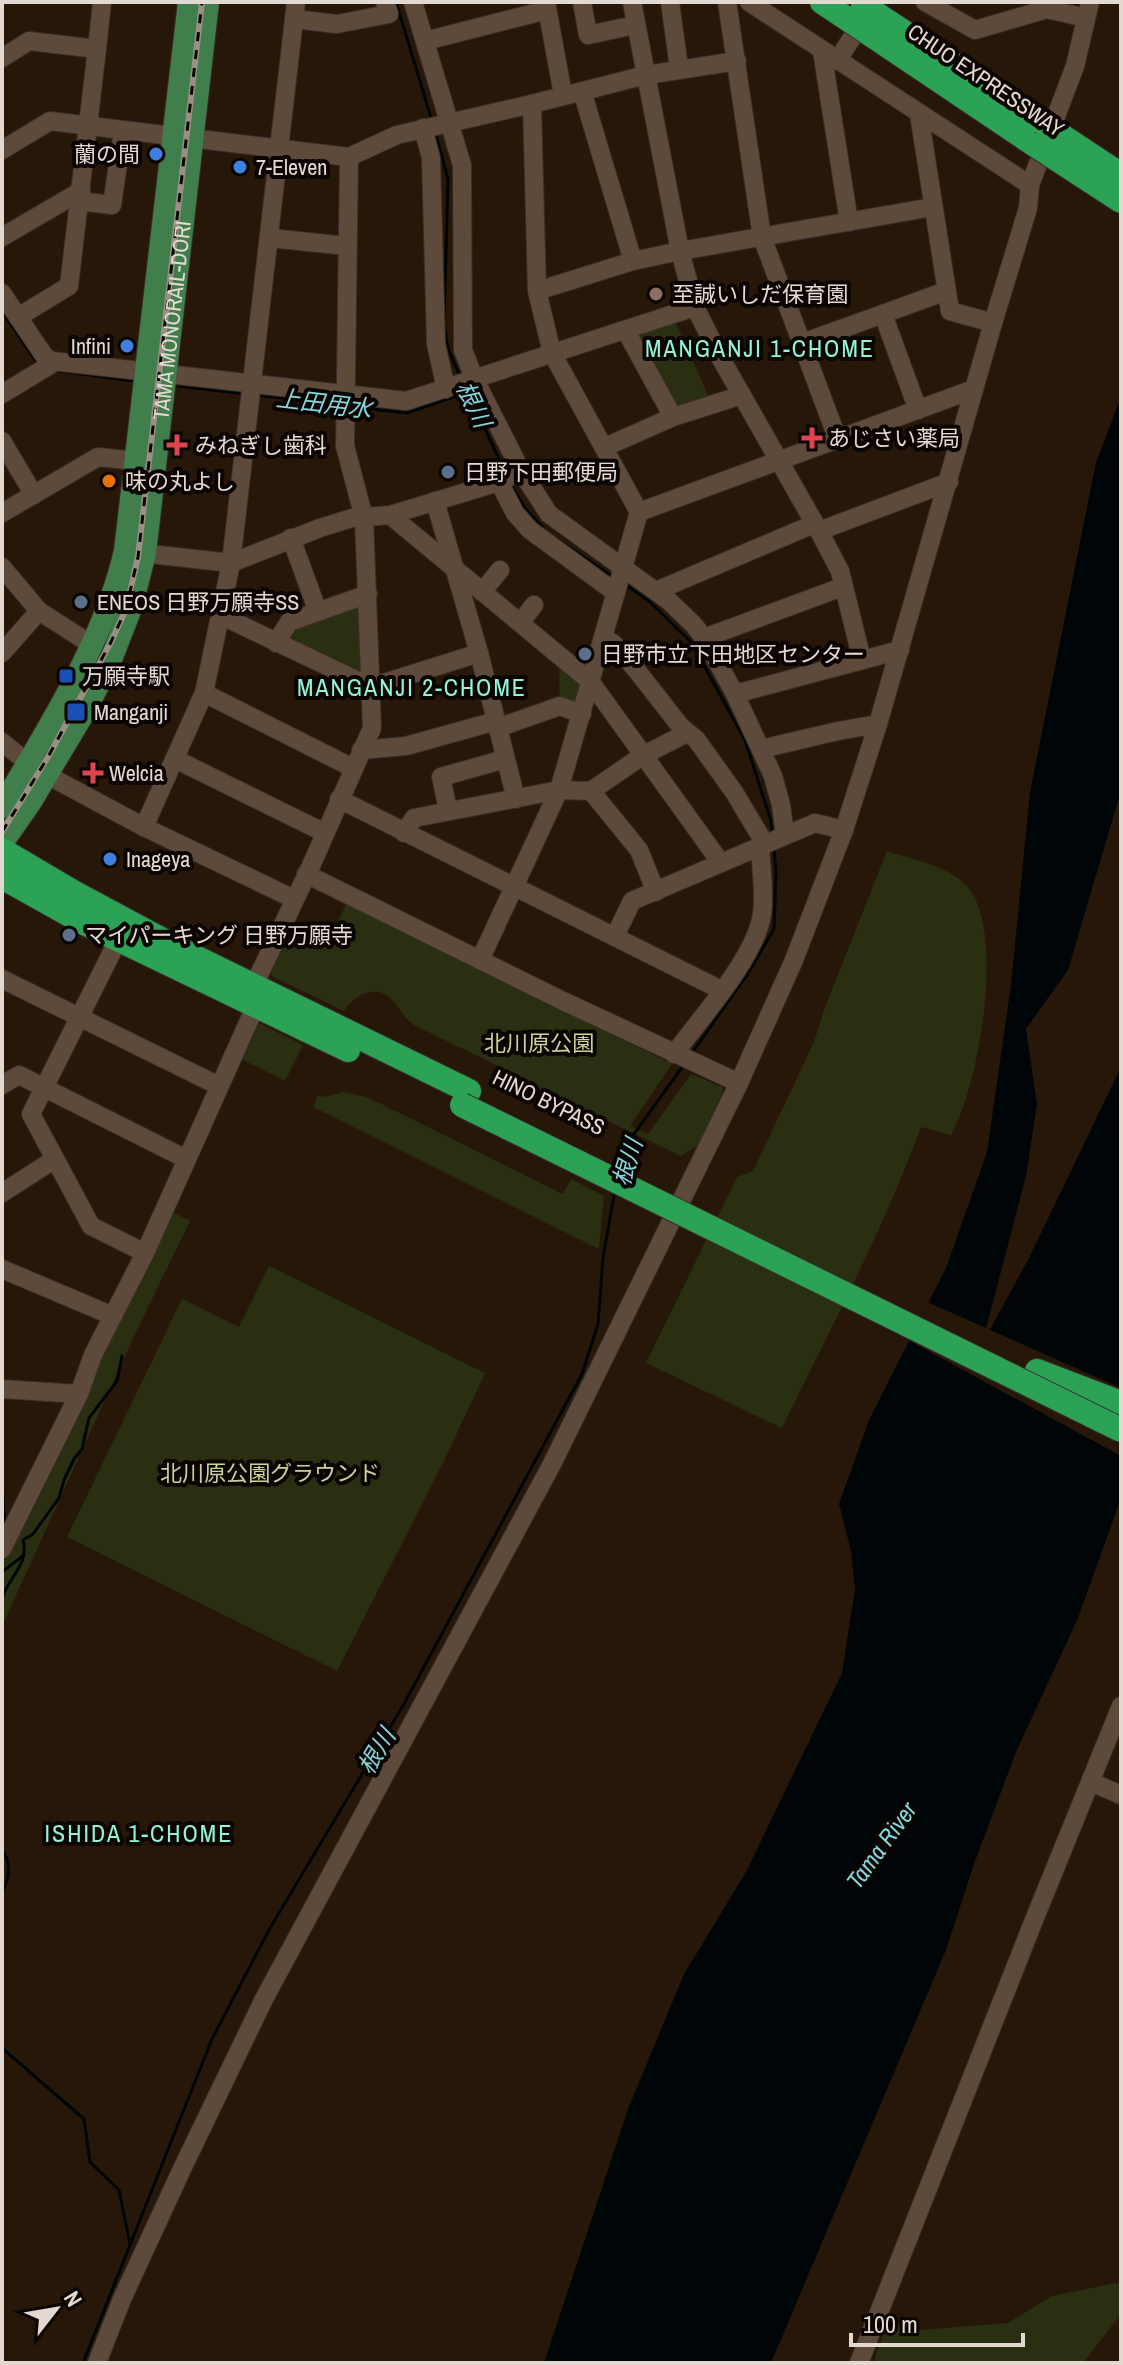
<svg xmlns="http://www.w3.org/2000/svg" width="1123" height="2365" viewBox="0 0 1123 2365" font-family="'Archivo Narrow','Noto Sans JP',sans-serif">
  <style>
    .green { fill: #2b2f12 }
    .water { fill: #000607 }
    .pier { fill: #261709 }
    .lines { fill: none; stroke-linecap: round; stroke-linejoin: round }
    .stream { stroke: #000607; stroke-width: 3 }
    .minor-casing { stroke: #392e2a; stroke-width: 20 }
    .major-casing { stroke: #392e2a; stroke-width: 24 }
    .highway-casing { stroke: #392e2a; stroke-width: 26 }
    .minor { stroke: #5d4a3b; stroke-width: 18 }
    .major { stroke: #407f4c; stroke-width: 22 }
    .highway { stroke: #2ca257; stroke-width: 24 }
    .rail-casing { stroke: #9b8f84; stroke-width: 6 }
    .rail { stroke: #0a0502; stroke-width: 3; stroke-dasharray: 9; stroke-linecap: butt }
    .highway-bridge-casing { stroke: #392e2a; stroke-width: 26; stroke-linecap: butt }
    .highway-bridge { stroke: #2ca257; stroke-width: 24 }
    .shop-dot { fill: #3f7fe0; stroke: #0a0502; stroke-width: 3 }
    .education-dot { fill: #8d6e63; stroke: #0a0502; stroke-width: 3 }
    .health-dot { fill: #e0444e; stroke: #0a0502; stroke-width: 3 }
    .service-dot { fill: #5c6f8a; stroke: #0a0502; stroke-width: 3 }
    .food-dot { fill: #e8710a; stroke: #0a0502; stroke-width: 3 }
    .transit-dot { fill: #1a4fb4; stroke: #0a0502; stroke-width: 3 }
    .labels { text-anchor: middle; dominant-baseline: central; stroke-width: 8; stroke-linejoin: round; paint-order: stroke }
    .street-label { font-size: 22px; fill: #e4d9d0; stroke: #0a0502 }
    .poi-label { font-size: 22px; fill: #e4d9d0; stroke: #0a0502; text-anchor: start }
    .park-label { font-size: 22px; fill: #c8d398; stroke: #0a0502 }
    .neighbourhood-label { font-size: 24px; letter-spacing: 2px; fill: #94f3d6; stroke: #0a0502 }
    .water-label { font-size: 24px; font-style: italic; fill: #85d5dc; stroke: #0a0502 }
  </style>
  <rect width="100%" height="100%" fill="#261709"/>
  <g class="green">
    <polygon points="673,317 708,395 678,409 634,332"/>
    <polygon points="368,594 371,687 276,643 289,622"/>
    <polygon points="559,662 590,681 582,714 560,706"/>
    <path d="M887 851C913 860 946 865 966 885 1007 928 979 1086 951 1135L921 1127C883 1231 830 1329 782 1428L646 1363 737 1177 753 1171 814 1042 825 1007Z"/>
    <path d="M347 903 672 1064 630 1126 648 1134 691 1074 722 1087 723 1092 701 1143 681 1156 535 1086 525 1084 502 1068 414 1025C404 1018 401 1010 393 1001 377 982 354 995 344 1011L273 977 270 972 291 928 326 944Z"/>
    <polygon points="259,1023 303,1045 285,1081 239,1058 253,1026"/>
    <polygon points="343,1092 367,1097 563,1194 571,1179 604,1196 599,1249 313,1107 318,1095 325,1097"/>
    <polygon points="169,1210 190,1221 136,1332 2,1626 2,1566"/>
    <polygon points="269,1266 485,1373 443,1463 337,1671 67,1537 182,1299 239,1327"/>
    <polygon points="1116,2283 1121,2284 1121,2314 1083,2363 873,2363 888,2322 920,2330 1008,2323 1052,2296"/>
  </g>
  <polygon class="water" points="1121,397 1121,791 1068,970 1026,1029 1037,1104 1026,1176 982,1344 1029,1258 1121,1067 1121,1498 1078,1618 1016,1752 974,1864 946,1950 771,2363 544,2363 628,2109 684,1974 746,1872 842,1673 855,1589 851,1551 839,1504 869,1420 946,1268 987,1152 1011,985 1030,792 1096,462"/>
  <polygon class="pier" points="925,1301 1121,1388 1121,1456 906,1339"/>
  <g class="lines">
    <g class="stream">
      <polyline points="396,2 432,121"/>
      <polyline points="435,132 448,179 444,324 448,349 460,376"/>
      <polyline points="2,311 35,360 39,363"/>
      <polyline points="53,370 133,381"/>
      <polyline points="178,386 246,394"/>
      <polyline points="467,390 504,470"/>
      <polyline points="257,395 337,405"/>
      <polyline points="353,407 407,413 468,392"/>
      <polyline points="511,484 524,507 544,529"/>
      <polyline points="563,543 613,577"/>
      <polyline points="626,585 649,601 691,642 745,740 771,821 772,834"/>
      <polyline points="692,1053 747,975 774,929 776,872 774,850"/>
      <polyline points="618,1171 629,1141 683,1066"/>
      <polyline points="2,1483 5,1527"/>
      <polyline points="2,1572 24,1555"/>
      <path d="M2 1599C7 1579 30 1564 23 1540L33 1534 59 1498 64 1480 74 1459 82 1449 89 1418 117 1381 122 1356"/>
      <path d="M2 1849C11 1863 10 1878 2 1892"/>
      <polyline points="2,2048 84,2119 90,2162 119,2190 130,2244"/>
      <polyline points="83,2363 212,2039 270,1928 404,1704 582,1374 598,1324 603,1258 615,1190"/>
    </g>
    <defs>
      <g id="minor">
        <polyline points="413,2 462,165 463,350 475,380 521,471 549,514 669,601 694,625 704,638 735,694 773,776 781,805 785,835"/>
        <polyline points="546,2 563,95"/>
        <polyline points="582,2 588,35 635,25"/>
        <polyline points="632,2 680,251 695,307 720,357 819,531 840,571 862,660"/>
        <polyline points="670,2 679,68"/>
        <polyline points="727,2 762,237 838,440"/>
        <polyline points="749,2 1030,185"/>
        <polyline points="925,2 975,30 1047,9 1086,18"/>
        <polyline points="294,19 337,24 389,14 385,2"/>
        <polyline points="425,41 547,10"/>
        <polyline points="97,49 102,2"/>
        <polyline points="822,51 849,222"/>
        <polyline points="2,58 29,41 97,49 79,201 112,205 123,130 349,157 397,135 532,104"/>
        <polyline points="837,61 866,16"/>
        <polyline points="582,91 633,261"/>
        <polyline points="919,114 950,311 993,323"/>
        <polyline points="423,128 431,158 436,344 446,389"/>
        <polyline points="2,150 50,121 123,130"/>
        <polyline points="2,237 81,191"/>
        <polyline points="270,238 347,246"/>
        <polyline points="537,291 633,261 680,251 933,207"/>
        <polyline points="2,293 45,357 52,361 406,401 695,307"/>
        <polyline points="883,314 946,291"/>
        <polyline points="18,317 69,286 79,201"/>
        <polyline points="626,331 673,417"/>
        <polyline points="802,343 883,314 918,410"/>
        <polyline points="2,394 50,365 52,361"/>
        <polyline points="2,441 34,495"/>
        <polyline points="605,447 673,417 742,395"/>
        <polyline points="499,482 515,513 530,530 616,593"/>
        <polyline points="435,501 479,653 516,799"/>
        <polyline points="639,512 974,389"/>
        <polyline points="2,513 98,457 136,461"/>
        <polyline points="390,515 590,681 721,863"/>
        <polyline points="819,531 949,482"/>
        <polyline points="291,538 318,612"/>
        <polyline points="132,552 231,563 320,528 352,518 390,515 499,482 521,471"/>
        <polyline points="2,567 39,611 92,645"/>
        <polyline points="656,591 814,524"/>
        <polyline points="482,592 500,570"/>
        <polyline points="220,615 371,687 479,653"/>
        <polyline points="520,623 534,605"/>
        <polyline points="603,637 614,644 638,672 681,727 696,739 734,792 765,844"/>
        <polyline points="704,638 842,587"/>
        <polyline points="276,643 289,622 368,594"/>
        <polyline points="2,653 39,611"/>
        <polyline points="204,693 353,768"/>
        <polyline points="735,694 900,650"/>
        <polyline points="497,728 560,706 582,714"/>
        <polyline points="2,742 27,762"/>
        <polyline points="761,749 838,731 878,724"/>
        <polyline points="361,750 406,746 496,721"/>
        <polyline points="175,759 325,833"/>
        <polyline points="47,775 144,827 294,899"/>
        <polyline points="591,791 642,756 687,733"/>
        <polyline points="339,799 721,990"/>
        <polyline points="448,810 441,777 505,759"/>
        <polyline points="144,827 204,693 231,563 296,2"/>
        <polyline points="404,833 414,818 559,790 591,791 639,850 656,892"/>
        <polyline points="306,874 561,1000 739,1083"/>
        <polyline points="615,936 632,901 815,823 844,830"/>
        <polyline points="118,940 31,1114 91,1226 145,1253"/>
        <polyline points="480,960 559,790 639,512 552,353 537,291 532,104 646,75 737,61"/>
        <polyline points="2,979 219,1086"/>
        <polyline points="254,985 310,868 372,728 364,518 345,446 349,157"/>
        <path d="M674 1054C700 1019 756 957 762 914 765 892 761 869 760 847"/>
        <polyline points="2,1085 19,1075 186,1159"/>
        <polyline points="2,1193 55,1159"/>
        <polyline points="2,1269 113,1316"/>
        <polyline points="2,1389 79,1394"/>
        <polyline points="2,1549 79,1394 93,1355 145,1253 256,1005"/>
        <polyline points="1091,1782 1121,1795"/>
        <polyline points="97,2363 122,2299 182,2169 264,1999 552,1464 739,1083 794,960 844,830 878,724 993,323 1028,208 1030,185 1075,66 1090,2"/>
        <polyline points="859,2363 1032,1925 1121,1706"/>
      </g>
      <g id="major">
        <path d="M2 807C49 726 104 642 125 551L189 2"/>
        <path id="s1" d="M2 843 30 803 85 711 110 662 131 608 145 553 208 2"/>
      </g>
      <g id="highway">
        <polyline points="822,2 852,22"/>
        <polyline points="878,15 1041,122"/>
        <polyline points="867,32 1035,145"/>
        <polyline points="2,850 75,893 185,952 469,1091"/>
        <polyline points="2,877 86,924 348,1050"/>
        <polyline points="1037,1371 1121,1403"/>
      </g>
    </defs>
    <use href="#minor" class="minor-casing"/>
    <use href="#major" class="major-casing"/>
    <use href="#highway" class="highway-casing"/>
    <use href="#minor" class="minor"/>
    <use href="#major" class="major"/>
    <use href="#highway" class="highway"/>
    <defs>
      <polyline id="rail" points="2,832 48,757 111,642 126,609 138,557 202,2"/>
    </defs>
    <use href="#rail" class="rail-casing"/>
    <use href="#rail" class="rail"/>
    <defs>
      <g id="highway-bridge">
        <polyline points="863,5 878,15"/>
        <polyline points="852,22 867,32"/>
        <polyline points="1041,122 1121,175"/>
        <polyline points="1035,145 1121,201"/>
        <polyline points="462,1105 1121,1430"/>
      </g>
    </defs>
    <use href="#highway-bridge" class="highway-bridge-casing"/>
    <use href="#highway-bridge" class="highway-bridge"/>
  </g>
  <g class="shop-dot">
    <circle cx="156" cy="154" r="8"/>
    <circle cx="240" cy="167" r="8"/>
    <circle cx="127" cy="346" r="8"/>
    <circle cx="110" cy="859" r="8"/>
  </g>
  <circle class="education-dot" cx="656" cy="294" r="8"/>
  <g class="health-dot">
    <path d="M808 426h8v8h8v8h-8v8h-8v-8h-8v-8h8z"/>
    <path d="M173 433h8v8h8v8h-8v8h-8v-8h-8v-8h8z"/>
    <path d="M89 761h8v8h8v8h-8v8h-8v-8h-8v-8h8z"/>
  </g>
  <g class="service-dot">
    <circle cx="448" cy="472" r="8"/>
    <circle cx="81" cy="602" r="8"/>
    <circle cx="585" cy="654" r="8"/>
    <circle cx="69" cy="935" r="8"/>
  </g>
  <circle class="food-dot" cx="109" cy="481" r="8"/>
  <g class="transit-dot">
    <rect x="58" y="668" width="16" height="16" rx="4"/>
    <rect x="66" y="702" width="20" height="20" rx="4"/>
  </g>
  <g class="labels">
    <g class="street-label">
      <text transform="translate(986 80) rotate(34)">CHUO EXPRESSWAY</text>
      <text stroke="none"><textPath href="#s1" startOffset="560">TAMA MONORAIL-DORI</textPath></text>
      <text transform="translate(549 1102) rotate(26)">HINO BYPASS</text>
    </g>
    <g class="poi-label">
      <text x="140" y="154" text-anchor="end">蘭の間</text>
      <text x="256" y="167">7-Eleven</text>
      <text x="672" y="294">至誠いしだ保育園</text>
      <text x="111" y="346" text-anchor="end">Infini</text>
      <text x="828" y="438">あじさい薬局</text>
      <text x="195" y="445">みねぎし歯科</text>
      <text x="464" y="472">日野下田郵便局</text>
      <text x="125" y="481">味の丸よし</text>
      <text x="97" y="602">ENEOS 日野万願寺SS</text>
      <text x="601" y="654">日野市立下田地区センター</text>
      <text x="82" y="676">万願寺駅</text>
      <text x="94" y="712">Manganji</text>
      <text x="109" y="773">Welcia</text>
      <text x="126" y="859">Inageya</text>
      <text x="85" y="935">マイパーキング 日野万願寺</text>
    </g>
    <g class="park-label">
      <text x="539" y="1043">北川原公園</text>
      <text x="270" y="1473">北川原公園グラウンド</text>
    </g>
    <g class="neighbourhood-label">
      <text x="760" y="348">MANGANJI 1-CHOME</text>
      <text x="412" y="687">MANGANJI 2-CHOME</text>
      <text x="139" y="1833">ISHIDA 1-CHOME</text>
    </g>
    <g class="water-label">
      <text transform="translate(324 403) rotate(7)">上田用水</text>
      <text transform="translate(474 404) rotate(64)">根川</text>
      <text transform="translate(627 1162) rotate(-73)">根川</text>
      <text transform="translate(376 1751) rotate(-59)">根川</text>
      <text transform="translate(881 1845) rotate(-54)">Tama River</text>
    </g>
  </g>
  <rect width="1123" height="2365" fill="none" stroke="#e4d9d0" stroke-width="8"/>
  <g transform="translate(56 2309) rotate(59)" stroke="#0a0502" stroke-width="6" paint-order="stroke">
  <path d="M0-6L14 30L0 20L-14 30Z" fill="#e4d9d0"/>
  <text y="-12" font-size="22" font-weight="bold" text-anchor="middle" fill="#e4d9d0">N</text>
  </g>
  <path d="M851 2333v12h172v-12" fill="none" stroke="#e4d9d0" stroke-width="4"/>
  <text x="863" y="2333" font-size="24" fill="#e4d9d0" stroke="#0a0502" stroke-width="6" paint-order="stroke">100 m</text>
</svg>
